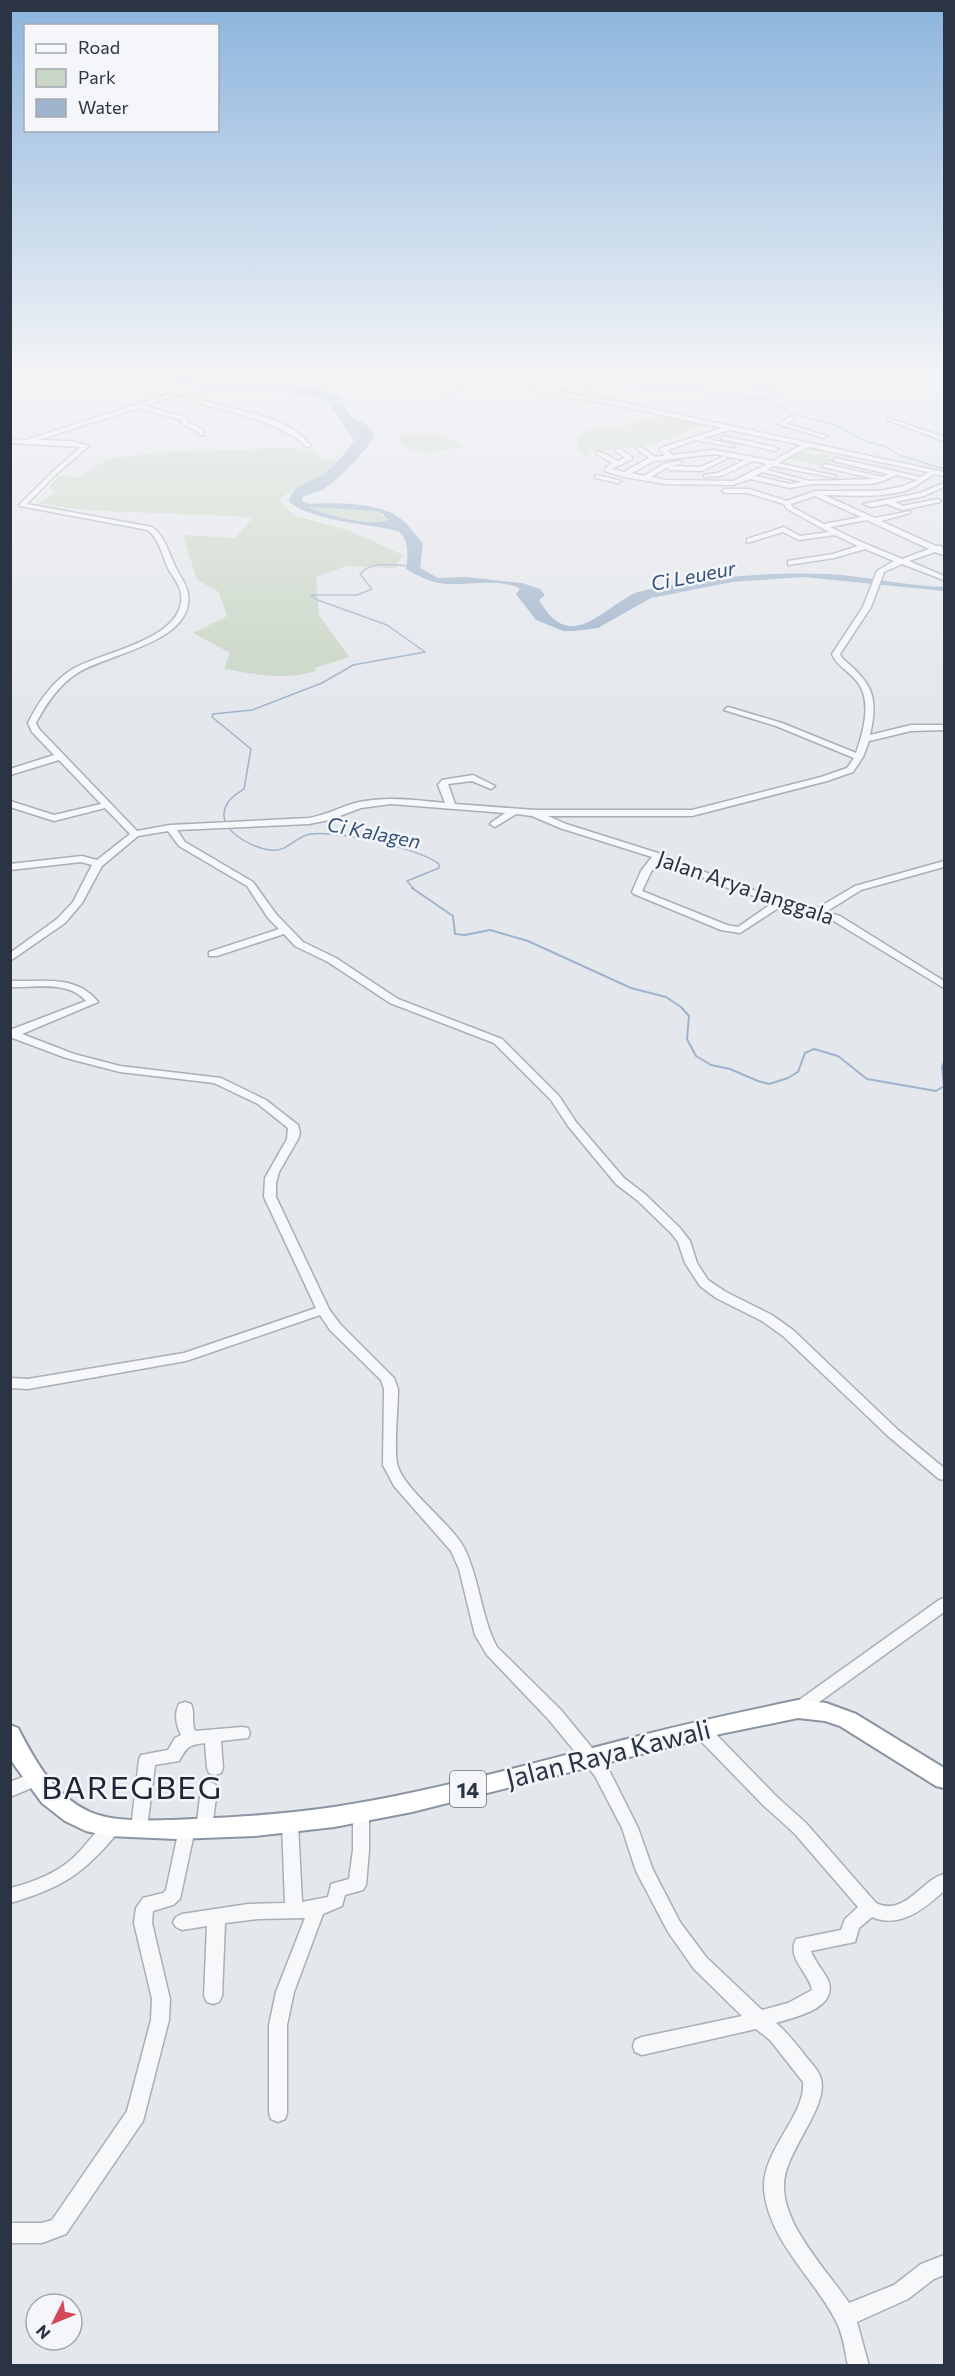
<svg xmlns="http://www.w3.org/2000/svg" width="955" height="2376" viewBox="0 0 955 2376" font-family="Commissioner,sans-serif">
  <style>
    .green { fill: #c9d6c5 }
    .water { fill: #9fb4cc; fill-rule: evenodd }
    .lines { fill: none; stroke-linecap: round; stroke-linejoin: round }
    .stream-far1 { stroke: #9fb4cc; stroke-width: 1.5 }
    .stream { stroke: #9fb4cc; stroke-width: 2 }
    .minor-casing { stroke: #a9aeb7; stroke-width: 3 }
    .highway-casing { stroke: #8b94a3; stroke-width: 4 }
    .minor { fill: #f7f8fa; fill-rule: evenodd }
    .highway { fill: #fff; fill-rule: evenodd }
    .labels { text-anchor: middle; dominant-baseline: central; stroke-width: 5; stroke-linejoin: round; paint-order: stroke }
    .far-water-label { font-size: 20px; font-style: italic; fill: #34527a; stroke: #f4f6f9 }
    .shield { fill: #f4f6f9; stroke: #676e7b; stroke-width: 1.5 }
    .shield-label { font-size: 21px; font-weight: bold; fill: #2b3445 }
    .street-label { font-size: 22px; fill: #2b3445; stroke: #f4f6f9 }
    .near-street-label { font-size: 27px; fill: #2b3445; stroke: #f4f6f9 }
    .near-quarter-label { font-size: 32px; letter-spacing: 1.5px; fill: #1d2536; stroke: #f4f6f9 }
  </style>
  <rect width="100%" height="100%" fill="#e4e7ec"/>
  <g class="green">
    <path d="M147 371H201L194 373 201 376 197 379C206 380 217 383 226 382 244 380 258 370 278 382L300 378 327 392 222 384Z"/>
    <polygon points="663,414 707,423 658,443 588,452 591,456 585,458 577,448 577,436 602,424 613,429"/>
    <path d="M436 433 464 446C443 451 420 458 401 444L399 434Z"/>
    <path d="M281 448 303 449 317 453 322 459 338 461 324 473 278 499 293 515 353 532 403 555 395 568 346 566 316 577 319 615 349 657 315 668 316 671C284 681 257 674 224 669L230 653 193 633 227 616 219 592 197 580 183 535 235 538 253 517 83 510 38 503 55 493 50 486 58 476 79 477 108 459 155 453Z"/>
    <polygon points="798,451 817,456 822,453 832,455 826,458 834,460 823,466 786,458"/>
    <path d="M309 506 376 511 388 520C371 526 324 515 309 506Z"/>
  </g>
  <path class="water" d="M125 371C157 371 189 380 221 383 256 387 306 380 339 396L350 416 367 425 375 434C368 450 340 478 325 488 319 492 310 494 302 497V501L310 504C334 502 377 503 397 516 407 522 415 535 423 543L420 568 438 578 465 577 522 583 540 589 545 595 539 600C570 653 598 612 633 594 644 589 660 588 673 585 722 576 776 572 827 574 866 576 905 586 944 587V591L803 577 732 582 651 598 598 628 574 631H563L536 620 516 594 520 589 517 587C495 579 469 585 446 584 432 583 418 576 406 569 408 556 410 541 398 531 370 524 309 521 289 501 292 484 314 481 326 472 337 463 347 452 354 440L327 401C293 389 261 392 226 389 192 386 158 379 125 371ZM309 507 376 511 383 514 388 520C370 527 327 515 309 507Z"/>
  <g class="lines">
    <g class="stream-far1">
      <polyline points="524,371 531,373 527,376 565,374 665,389 723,393 755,400 783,408 800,416 833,424 865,441 887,447 899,455 944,469"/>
      <polyline points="750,371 783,377 750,382 752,385 781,394 755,400"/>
      <path d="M408 566C392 565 372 560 360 574L372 589 357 595H311L315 599 387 625 425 652 353 665 322 683 252 710 213 714 212 717 251 749 244 789C238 793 230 797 227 804 213 828 251 848 270 850 287 853 295 836 311 834 338 831 418 848 439 864V868L407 881 414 889"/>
    </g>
    <polyline class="stream" points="412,888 453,916 455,934 465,935 490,930 528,941 631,988 666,997 681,1007 689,1016 687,1039 696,1056 711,1065 730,1069 758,1081 769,1084 788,1078 798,1072 805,1053 814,1049 838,1056 867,1079 936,1091 944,1086 942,1067 944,1062"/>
    <defs>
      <g id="minor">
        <path d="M232 371H243L210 378 185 392C195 394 199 399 205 401 240 412 288 415 311 446L310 447H306L300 440 274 426 240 414 198 403 193 397 181 394 144 406 188 418V422L202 429 204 435H200L197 431 182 424V420L138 408 38 440 71 441 89 446 55 475 27 504 152 527C166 537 169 555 177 570 181 578 187 585 188 594 195 643 105 654 76 674 58 686 46 704 36 723L39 729 137 831 170 825 309 818C327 815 342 806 359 802 388 796 416 800 445 803L438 785 442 780 473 775 495 786 491 789 472 781 448 784 455 804 535 810H692L821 777 847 768 854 758 776 726 724 710 728 707 782 723 856 753C864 730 873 698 855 679 847 670 836 665 832 654L863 607 877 571 894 561 865 549 834 558 788 565V561L833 554 858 546 835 535 799 540 783 532 747 543V539L784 527 800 536 829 532 787 509 784 504 748 493H725L722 491 725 489H749L787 501 815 491H879L904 486 917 480 896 475 883 481 870 484H813L790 488 750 479 733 485 666 484 624 477 605 471V469L612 463 597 454V452H601L618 461 625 458 616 451V449H620L632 457V459L612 469 624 472 649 458 637 449V447H641L655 457 665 456 660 450V448L722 428 620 406 484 381 449 394 447 391 477 380 436 371H447L549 389 573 379 589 381 595 379 597 382 589 385 574 383 556 391 620 402 944 472V476L935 474C926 478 919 485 910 489 882 499 853 495 824 495L875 518 910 511V513L881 521 936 546H941L944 551V555L935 552 909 561 944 576V580L902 564 884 572 871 607 840 654 842 658C872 684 879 695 870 735L911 725H944V730L911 731 869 741 863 757 853 772 827 781 692 816H548L566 824 661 854 734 884 816 909 855 886 944 861V867L861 890 826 912 840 916 944 981V988L832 920 783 905 740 933 721 930 634 894 632 892 641 871 652 857 560 828 532 816 516 814 495 827 490 824 492 822 505 813 391 804 361 808 329 820 309 824 177 830 185 842 253 882 276 914 303 942 336 958 398 999 502 1039 559 1096 576 1122 624 1178 646 1195 680 1228 690 1241 697 1263 708 1280 726 1292 772 1315 793 1330 898 1430 944 1468V1480L939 1479 888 1436 783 1336 762 1321 716 1298 700 1286 685 1263 678 1242 672 1234 638 1201 616 1184 568 1126 551 1100 494 1043 390 1003 328 962 295 946 284 934 217 956H209V952L279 929 268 918 247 886 179 846 168 831 138 836 102 866 82 903 65 923 10 961V953L57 919 73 902 92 865 81 862 10 870V864L82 856 97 860 130 834 105 808 54 821 10 807V801L54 815 101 804 59 760 10 775V769L54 755 32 732 28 723C38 703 51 683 71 670 99 652 187 640 181 594 180 585 173 577 169 570 162 556 160 540 148 530L20 506V504L51 473 81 447 10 443V439L26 440 176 392 206 376ZM730 430 801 445 773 461 714 450 672 455 667 450 696 440 734 447V445L703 438ZM808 447 928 472 921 477 836 458 833 460 834 461 888 474 882 477 825 464 822 466 823 467 875 479 809 481 767 470 773 466 836 478V476L778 463ZM714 454 745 460 718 473 704 475V477L721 476 753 461 767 464 733 481 666 480 651 477 667 467 670 470 702 471 726 459 727 458 724 456 701 467 672 466 681 464 682 463 679 461 664 464 644 476 632 473 654 461ZM762 472 802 482 790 484 755 476ZM815 496 861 517 824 524 792 507 791 504ZM867 520 871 522 929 549 902 559 859 541 830 527ZM660 860 728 888 774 902 738 927 727 925 642 891 651 872Z"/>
        <polygon points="340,371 347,371 344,373"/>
        <polygon points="304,372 306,375 282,380 279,378"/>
        <polygon points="792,416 794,419 786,424 827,436 824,438 778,424"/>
        <polygon points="888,418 944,437 944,441 888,420"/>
        <polygon points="724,436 775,447 778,449 775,451 722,439 722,437"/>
        <polygon points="597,475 621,481 618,483 595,478 595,476"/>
        <polygon points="944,483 944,487 924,496 895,502 903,506 938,499 941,501 940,502 902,510 887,504 871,507 863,504 920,493"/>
        <path d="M10 981C41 982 77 974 98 1002L22 1034 74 1054 120 1066 221 1078 266 1100 298 1125 300 1133 298 1139 279 1172 276 1183V1197L329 1309 340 1324 394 1378 398 1389C398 1410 394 1443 397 1463 401 1488 454 1525 465 1550 480 1581 481 1617 497 1647L561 1710 607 1766 638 1828 653 1870 680 1922 706 1957 762 2010 788 2003 812 1990C809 1972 786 1959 796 1939L841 1930 845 1919 858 1907 794 1833 764 1806 695 1735 693 1730 695 1725 701 1724 707 1725 776 1796 806 1823 876 1903C905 1917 921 1880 944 1874V1891C924 1909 900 1929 872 1917L859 1928 855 1942 811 1951C815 1962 823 1970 828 1980 839 2008 796 2017 776 2023 787 2032 795 2043 804 2054 809 2061 817 2068 820 2076 832 2106 782 2152 784 2188 785 2228 827 2270 849 2303L894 2285 921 2264 944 2255V2275L934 2279 908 2299 857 2322 869 2366H848C845 2351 843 2334 836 2321 814 2278 768 2240 764 2189 762 2150 806 2115 803 2082L770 2040 756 2029 642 2055 635 2052 633 2046 635 2040 642 2037 742 2016 694 1969 668 1932 636 1871 622 1828 595 1776 549 1720 487 1655 475 1635 459 1569 451 1551 394 1486 383 1465 384 1389 381 1380 330 1330 320 1315 186 1361 28 1389 10 1388V1378L28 1379 184 1353 316 1308 264 1197 265 1178 287 1139 288 1128 258 1104 214 1083 120 1072 66 1058 10 1037V1030L86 1001C68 980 35 988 10 987Z"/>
        <polygon points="944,1598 944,1612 804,1713 798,1715 792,1713 790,1709 792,1705 939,1600"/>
        <path d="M185 1702 191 1704C195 1712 191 1722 195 1731L242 1727 248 1728 250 1733 248 1738 221 1741 223 1768 221 1773 215 1775 209 1773 207 1768 205 1743C188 1745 187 1747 179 1761L155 1765 147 1828 145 1833 139 1835 133 1833 131 1828 139 1760 141 1755 168 1750 175 1738 181 1735C176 1725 174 1714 179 1704Z"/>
        <polygon points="35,1772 41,1774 43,1779 41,1784 10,1797 10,1782"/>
        <polygon points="209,1782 215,1784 217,1789 212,1829 210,1834 204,1836 198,1834 196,1829 201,1789 203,1784"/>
        <polygon points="361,1806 367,1808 369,1813 369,1850 366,1885 363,1890 345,1895 342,1906 323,1914 294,1992 287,2025 287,2113 285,2119 278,2122 271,2119 269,2113 269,2025 276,1992 305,1918 258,1919 225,1923 222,1996 219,2002 213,2004 207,2002 204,1996 207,1926 182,1930 176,1927 173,1922 176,1917 182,1914 248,1904 285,1903 282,1824 284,1819 290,1817 296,1819 298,1824 302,1902 328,1897 331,1884 349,1879 353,1850 353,1813 355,1808"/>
        <path d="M113 1819 119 1821 121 1826 119 1831C85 1873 62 1888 10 1903V1888C34 1882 55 1874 73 1858 85 1848 100 1823 113 1819Z"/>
        <polygon points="187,1822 193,1824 195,1829 180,1899 173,1905 153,1911 152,1923 170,1999 169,2020 143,2121 66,2234 42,2243 10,2243 10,2223 42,2223 52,2220 127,2111 151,2020 152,1999 134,1923 136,1908 143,1898 163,1893 166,1890 179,1829 181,1824"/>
      </g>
      <g id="highway">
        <polygon points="912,371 926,371 944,375 944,379"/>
        <path d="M798 1700 826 1703 856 1714 944 1768V1788L936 1786 840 1726 825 1721 798 1718 720 1734 412 1812 334 1827 255 1836 176 1839 108 1836 86 1831 65 1821 42 1803 15 1766 10 1758V1725L18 1728C35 1761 54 1796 90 1812 117 1824 164 1820 194 1819 241 1817 287 1814 334 1807 438 1791 540 1761 643 1735 694 1722 746 1711 798 1700Z"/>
      </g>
    </defs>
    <use href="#minor" class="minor-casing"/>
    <use href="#highway" class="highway-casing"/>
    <use href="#minor" class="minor"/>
    <use href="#highway" class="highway"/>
  </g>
  <linearGradient id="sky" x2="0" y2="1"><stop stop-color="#8bb4dd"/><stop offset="0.53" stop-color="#f3f4f6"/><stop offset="1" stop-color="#f3f4f6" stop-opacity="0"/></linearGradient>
  <rect width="955" height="703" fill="url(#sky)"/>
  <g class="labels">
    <g class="far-water-label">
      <text transform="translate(693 575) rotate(-11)">Ci Leueur</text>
      <text transform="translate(374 832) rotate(11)">Ci Kalagen</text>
    </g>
    <rect class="shield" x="450" y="1771" width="36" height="36" rx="4.5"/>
    <g class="shield-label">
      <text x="468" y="1789">14</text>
    </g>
    <g class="street-label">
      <text transform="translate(746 887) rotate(19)">Jalan Arya Janggala</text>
    </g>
    <g class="near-street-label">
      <text transform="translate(608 1753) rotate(-14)">Jalan Raya Kawali</text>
    </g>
    <g class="near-quarter-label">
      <text x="132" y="1786">BAREGBEG</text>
    </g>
  </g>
  <rect width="955" height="2376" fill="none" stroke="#2b3445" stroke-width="24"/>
  <rect x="24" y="24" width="195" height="108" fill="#f4f6f9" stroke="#a4a8b1" stroke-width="1.5"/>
  <rect x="36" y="44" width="30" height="9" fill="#f7f8fa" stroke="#a4a8b1" stroke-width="1.5"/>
  <text x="78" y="54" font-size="18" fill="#2b3445">Road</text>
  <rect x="36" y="69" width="30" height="18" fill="#c9d6c5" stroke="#a4a8b1" stroke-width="1.5"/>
  <text x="78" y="84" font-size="18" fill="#2b3445">Park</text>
  <rect x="36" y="99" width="30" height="18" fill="#9fb4cc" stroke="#a4a8b1" stroke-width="1.5"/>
  <text x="78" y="114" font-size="18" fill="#2b3445">Water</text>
  <g transform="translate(54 2322) rotate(227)"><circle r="28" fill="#f4f6f9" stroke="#a4a8b1" stroke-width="1.5"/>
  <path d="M0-4.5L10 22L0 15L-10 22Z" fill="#d1495b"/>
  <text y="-9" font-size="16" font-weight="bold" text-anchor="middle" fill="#2b3445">N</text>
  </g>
</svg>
